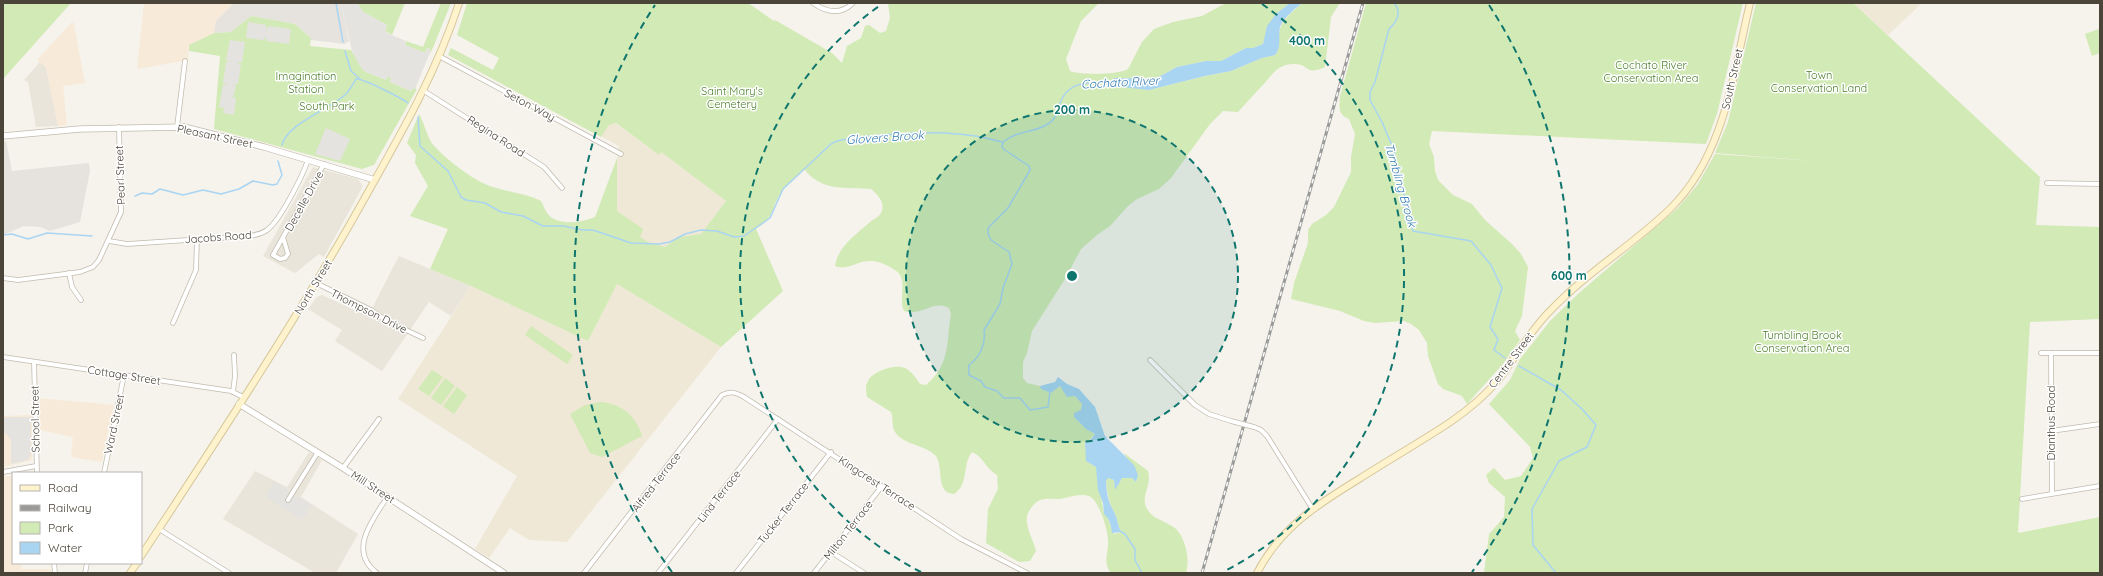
<svg xmlns="http://www.w3.org/2000/svg" width="2103" height="576" viewBox="0 0 2103 576" font-family="Quicksand,sans-serif">
  <style>
    .residential { fill: #eae5da }
    .commercial { fill: #f7ead8 }
    .industrial { fill: #e6e2dd }
    .education { fill: #efe8d6 }
    .green { fill: #d2eab5 }
    .parking { fill: #e5e3e0 }
    .water { fill: #a9d4f2 }
    .lines { fill: none; stroke-linecap: round; stroke-linejoin: round }
    .stream { stroke: #a9d4f2; stroke-width: 1.5 }
    .minor-casing { stroke: #c2bbae; stroke-width: 5.5 }
    .tertiary-casing { stroke: #c2bbae; stroke-width: 7 }
    .secondary-casing { stroke: #d6c79b; stroke-width: 8 }
    .minor { stroke: #fff; stroke-width: 4 }
    .tertiary { stroke: #fff; stroke-width: 5.5 }
    .secondary { stroke: #fff3cd; stroke-width: 6 }
    .rail-casing { stroke: #9a9a9a; stroke-width: 3 }
    .rail { stroke: #fff; stroke-width: 1.5; stroke-dasharray: 4.5; stroke-linecap: butt }
    .minor-bridge-casing { stroke: #c2bbae; stroke-width: 5.5; stroke-linecap: butt }
    .minor-bridge { stroke: #fff; stroke-width: 4 }
    .ring { fill: none; stroke: #0f766e; stroke-width: 2; stroke-dasharray: 7 5 }
    .labels { text-anchor: middle; dominant-baseline: central; stroke-width: 3; stroke-linejoin: round; paint-order: stroke }
    .park-label { font-size: 11px; fill: #4a7f2a; stroke: #fff }
    .street-label { font-size: 11px; fill: #4b4439; stroke: #fff }
    .water-label { font-size: 12px; font-style: italic; fill: #2e7ab2; stroke: #fff }
    .centre { fill: #0f766e; stroke: #fff; stroke-width: 2 }
    .ring-label { font-size: 12px; text-anchor: middle; font-weight: bold; fill: #0f766e; stroke: #fff; stroke-width: 3; stroke-linejoin: round; paint-order: stroke }
  </style>
  <rect width="100%" height="100%" fill="#f6f3ec"/>
  <g class="residential">
    <polygon points="40,62 46,67 58,126 36,127 28,82 24,80"/>
    <polygon points="313,167 358,179 363,186 324,257 319,254 295,273 263,256"/>
    <polygon points="399,256 471,286 451,316 429,302 382,371 335,341 342,330 308,309 317,297 322,295 368,316"/>
    <polygon points="309,452 322,460 301,497 358,534 336,573 315,573 223,519 255,471 287,487"/>
  </g>
  <g class="commercial">
    <polygon points="144,3 234,3 216,21 214,33 189,45 188,60 137,69"/>
    <polygon points="72,22 74,24 85,83 63,86 67,125 58,126 46,67 37,60"/>
    <polygon points="38,398 114,405 102,462 71,457 73,437 39,430"/>
    <polygon points="32,415 32,459 29,461 3,467 3,416"/>
    <polygon points="13,475 13,563 21,563 21,569 51,569 52,573 3,573 3,477"/>
  </g>
  <g class="industrial">
    <polygon points="234,3 341,3 349,41 345,44 311,40 309,36 295,24 251,16 231,32 214,33 216,21"/>
    <polygon points="6,141 12,171 89,163 90,171 80,222 50,231 40,227 24,226 3,235 3,142"/>
  </g>
  <g class="education">
    <polygon points="1853,3 1922,3 1888,35"/>
    <polygon points="615,123 659,155 661,152 726,201 701,234 679,237 665,247 648,242 617,226 617,158 619,146 580,125"/>
    <polygon points="617,284 721,347 567,542 529,540 510,528 489,558 475,549 517,476 398,399 471,286 588,341"/>
  </g>
  <g class="green">
    <polygon points="3,3 71,3 3,79"/>
    <polygon points="357,3 405,3 392,35 385,31 387,25 363,12"/>
    <polygon points="441,3 451,3 430,55 431,50 427,48 425,53 405,45 406,41 423,47"/>
    <path d="M467 3H748L774 21 775 20 832 53 842 63 847 46 861 38 865 26 869 25 880 33 886 31 890 18 888 3H1099L1081 21 1066 59 1070 71C1080 75 1117 75 1128 69L1142 42 1154 29 1173 22 1202 16 1226 3H1290L1276 14 1268 26 1263 44 1253 48H1246L1221 61H1206L1177 67 1155 79 1139 80 1128 78 1106 86H1120L1149 90 1205 76 1231 71 1262 58 1275 55C1282 45 1276 34 1282 24 1286 16 1296 9 1302 3H1340L1331 17 1325 67C1305 76 1310 65 1296 64 1275 63 1272 77 1259 89 1252 97 1245 104 1238 112L1223 111 1210 124 1171 178 1159 189 1137 199 1128 206 1110 226 1097 235 1081 249 1065 279 1032 331 1027 353 1023 362V378L1027 383 1040 386 1042 389 1051 393 1060 386 1065 393 1075 396 1082 404 1081 411 1075 413 1074 417 1086 429 1095 434 1086 444V461L1096 467 1104 514 1107 516 1114 534 1121 532C1118 526 1117 518 1115 514 1109 503 1107 493 1106 480L1108 478 1114 480 1115 489 1122 478H1132L1136 482C1140 468 1129 465 1124 453L1148 471C1152 486 1141 495 1146 507 1152 520 1167 521 1176 529 1186 539 1190 560 1186 573H1111C1102 562 1109 552 1108 541 1108 530 1101 509 1094 500 1086 490 1069 498 1059 499 1053 499 1046 498 1040 500 1035 502 1030 509 1028 513 1023 525 1034 540 1036 551L1030 561 1019 562 986 543 988 509 998 489 997 475C986 469 984 457 972 452 962 464 969 485 954 494 935 493 944 468 936 456 925 444 901 445 894 430 892 425 893 417 891 412L867 397C866 391 865 386 868 381 872 372 892 365 901 367 910 368 915 377 920 384L926 385C951 364 946 342 951 314L949 308C934 299 920 317 904 311 899 300 905 288 901 277 899 272 895 270 890 267 861 251 853 273 835 266 838 247 855 235 869 223 872 220 879 217 881 213 886 203 878 195 871 189 846 187 822 192 804 169 795 178 786 184 780 194 769 213 777 214 756 229L783 291 721 347 617 284 588 341 471 286 430 269 448 229 410 216 428 186 415 163 416 155 407 143 419 114C424 123 426 132 430 140 436 152 472 179 485 184 503 192 524 192 541 201 544 207 547 216 554 219 567 225 583 222 595 217L617 158V211L643 229 640 237 648 242 665 247 679 237 701 234 726 201 661 152 659 155 616 123 609 125 601 137 448 55 451 48 493 70 499 58 457 35Z"/>
    <path d="M1366 3H1743L1717 114 1706 144 1432 131 1429 144 1434 157 1435 171 1438 180 1453 195 1472 204 1485 220 1512 244 1521 254 1528 267 1522 316 1515 331 1520 340 1503 364 1467 404 1462 396 1443 389 1438 384 1428 356 1427 343 1419 330 1411 324 1404 321 1375 323 1364 321 1340 311 1291 299 1294 283 1308 243V230L1312 224 1326 215 1334 207 1351 172V157L1355 134 1349 119C1338 115 1339 107 1340 96Z"/>
    <polygon points="1756,3 1853,3 2040,177 2036,225 2100,227 2100,319 2030,322 2018,533 2100,517 2100,573 1484,573 1489,534 1504,517 1505,497 1489,483 1486,475 1494,468 1505,480 1521,476 1533,458 1530,447 1489,404 1510,380 1520,359 1550,321 1579,293 1678,208 1698,184 1715,154 1815,161 1715,153 1728,122"/>
    <polygon points="251,16 295,24 311,38 310,46 351,50 364,71 386,80 387,77 390,77 391,79 390,82 411,91 413,88 417,89 374,165 362,169 214,129 220,56 189,51 189,45 214,33 231,32"/>
    <polygon points="2099,29 2100,53 2092,56 2085,34"/>
    <polygon points="531,326 573,355 567,364 525,335"/>
    <polygon points="432,370 443,377 429,396 418,389"/>
    <polygon points="445,378 455,386 441,405 431,398"/>
    <polygon points="457,387 467,395 454,414 443,406"/>
    <path d="M601 402C622 404 636 416 642 436L602 457 590 453 570 414 585 405Z"/>
  </g>
  <g class="parking">
    <polygon points="341,3 357,3 363,12 387,25 385,30 387,33 406,41 405,45 425,53 427,48 431,50 415,89 413,88 411,91 390,82 391,79 390,77 387,77 386,80 364,71 360,66 352,51"/>
    <polygon points="248,22 266,25 267,30 269,26 291,29 289,44 266,41 265,36 264,40 246,38"/>
    <polygon points="230,40 245,42 242,62 237,63 241,65 238,84 234,84 236,86 234,95 232,97 236,98 234,115 223,113 224,108 219,107 223,85 228,85 223,83 226,62 231,62 226,60"/>
    <polygon points="326,128 350,139 340,161 315,154"/>
    <polygon points="6,417 31,417 31,455 28,460 11,464 11,440 5,433 3,433 3,419"/>
    <polygon points="273,481 312,505 302,520 266,497"/>
  </g>
  <g class="water">
    <path d="M1290 3H1302C1295 9 1283 18 1280 27 1278 38 1282 46 1275 55L1262 58 1231 71 1205 76 1149 90 1103 85 1115 78 1155 79 1177 67 1206 61H1221L1246 48H1253L1263 44 1267 26 1276 14Z"/>
    <path d="M1058 377 1067 384 1079 389 1095 407 1105 436 1134 465 1138 475 1136 482 1132 478H1122L1115 490 1114 480 1108 478 1106 481C1107 496 1108 501 1115 514 1117 518 1118 526 1121 532L1112 533C1111 525 1110 519 1104 514L1103 503 1098 490 1096 467 1086 461 1085 442 1090 441 1095 434 1086 429 1074 417V413L1081 410 1082 404 1075 396 1067 397 1060 386 1051 393 1041 389 1040 386 1055 382Z"/>
  </g>
  <g class="lines">
    <g class="stream">
      <polyline points="336,3 343,42"/>
      <path d="M1394 3C1402 12 1397 22 1389 29L1375 82 1370 92V100L1382 122 1393 148 1413 231 1471 241 1491 265 1502 288 1490 327 1498 339 1494 350 1505 358"/>
      <polyline points="345,51 351,71 359,78"/>
      <path d="M418 117 420 146 448 171 461 197 466 200 485 203 501 212 523 216 543 226H564L582 230H593L631 243 659 244 670 242 685 234 701 230 717 231 734 237 744 236 770 218 783 189 831 144C842 135 927 132 945 133 964 134 985 137 1002 142"/>
      <path d="M282 145C287 124 328 110 345 95 349 91 353 84 356 79 363 78 401 98 408 103"/>
      <polyline points="135,196 142,193 152,194 160,189 183,195 203,190 221,194 239,189 253,181 273,185 277,184 282,175 278,161"/>
      <polyline points="3,235 12,234 28,239 47,233 92,236"/>
      <polyline points="1519,366 1561,390 1582,409 1596,425 1587,447 1559,461 1532,509 1533,545 1556,573"/>
      <path d="M1050 391 1048 407 1030 410 1020 398H1004L997 391 985 387 981 381 969 375V365C980 357 986 344 984 330L1000 304 1003 288 1012 264 1009 252 991 240 988 234V228L1008 208 1030 170 1029 166 1005 150 1002 147 1003 142C1020 129 1032 134 1048 124 1054 121 1057 114 1059 107 1065 82 1086 82 1108 82"/>
      <polyline points="1120,531 1125,534 1135,549 1135,560 1142,573"/>
    </g>
    <defs>
      <g id="minor">
        <path d="M813 3C826 12 840 16 853 3"/>
        <polyline points="439,56 621,154"/>
        <polyline points="424,91 544,167 562,188"/>
        <polyline points="177,127 185,61"/>
        <polyline points="2047,183 2100,184"/>
        <polyline points="283,237 288,254 285,258 280,259 273,255 324,164"/>
        <path d="M109 241 127 244 249 236C256 235 262 234 267 230 280 221 303 175 308 160"/>
        <polyline points="69,273 72,287 81,300"/>
        <polyline points="3,278 18,280 80,272 93,267 99,260 121,212 119,127"/>
        <polyline points="316,283 371,310 387,321 423,338"/>
        <polyline points="173,323 196,270 197,239"/>
        <polyline points="2041,353 2100,353"/>
        <polyline points="2051,353 2052,493"/>
        <polyline points="3,357 231,391 243,397"/>
        <polyline points="1150,360 1195,405 1209,414 1231,421"/>
        <polyline points="34,362 37,473"/>
        <polyline points="233,392 235,376 234,355"/>
        <polyline points="1254,427 1261,430 1267,436 1312,508"/>
        <polyline points="2051,431 2100,424"/>
        <polyline points="343,468 379,419"/>
        <polyline points="3,472 36,466"/>
        <polyline points="104,473 124,375"/>
        <polyline points="2022,499 2100,486"/>
        <polyline points="288,500 318,452"/>
        <polyline points="159,529 229,573"/>
        <polyline points="831,552 864,573"/>
        <polyline points="54,563 55,573"/>
        <polyline points="85,573 87,563"/>
        <path d="M377 573C347 551 373 519 388 496"/>
        <path d="M584 573 722 395C731 391 735 392 744 397L961 539 1027 573"/>
        <polyline points="658,573 778,419"/>
        <polyline points="736,573 831,452"/>
        <polyline points="814,573 882,486"/>
      </g>
      <g id="tertiary">
        <polyline points="3,136 80,129 184,127 264,147 375,180"/>
        <polyline points="239,404 343,468 504,573"/>
      </g>
      <g id="secondary">
        <path d="M141 556C219 437 298 318 367 194 402 132 437 71 459 3"/>
        <polyline points="130,573 137,563"/>
        <path d="M1257 573C1280 528 1318 504 1359 479 1389 460 1420 442 1449 423 1468 410 1485 396 1499 379 1517 356 1530 330 1551 310 1587 272 1633 245 1671 208 1725 154 1733 74 1750 3"/>
      </g>
    </defs>
    <use href="#minor" class="minor-casing"/>
    <use href="#tertiary" class="tertiary-casing"/>
    <use href="#secondary" class="secondary-casing"/>
    <use href="#minor" class="minor"/>
    <use href="#tertiary" class="tertiary"/>
    <use href="#secondary" class="secondary"/>
    <defs>
      <polyline id="rail" points="1202,573 1363,3"/>
    </defs>
    <use href="#rail" class="rail-casing"/>
    <use href="#rail" class="rail"/>
    <defs>
      <polyline id="minor-bridge" points="1231,421 1254,427"/>
    </defs>
    <use href="#minor-bridge" class="minor-bridge-casing"/>
    <use href="#minor-bridge" class="minor-bridge"/>
  </g>
  <circle cx="1072" cy="276" r="166" fill="#0f766e" fill-opacity=".12"/>
  <g class="ring">
    <circle cx="1072" cy="276" r="166"/>
    <path d="M921 572A332 332 0 0 1 882 4M1262 4A332 332 0 0 1 1223 572"/>
    <path d="M672 572A497 497 0 0 1 655 5M1489 5A497 497 0 0 1 1472 572"/>
  </g>
  <g class="labels">
    <g class="park-label">
      <text x="1651" y="65">Cochato River<tspan x="1651" dy="13">Conservation Area</tspan></text>
      <text x="1819" y="75">Town<tspan x="1819" dy="13">Conservation Land</tspan></text>
      <text x="306" y="76">Imagination<tspan x="306" dy="13">Station</tspan></text>
      <text x="732" y="91">Saint Mary's<tspan x="732" dy="13">Cemetery</tspan></text>
      <text x="327" y="106">South Park</text>
      <text x="1802" y="335">Tumbling Brook<tspan x="1802" dy="13">Conservation Area</tspan></text>
    </g>
    <g class="street-label">
      <text transform="translate(1732 79) rotate(-77)">South Street</text>
      <text transform="translate(530 105) rotate(28)">Seton Way</text>
      <text transform="translate(215 136) rotate(12)">Pleasant Street</text>
      <text transform="translate(496 136) rotate(33)">Regina Road</text>
      <text transform="translate(120 175) rotate(-92)">Pearl Street</text>
      <text transform="translate(304 201) rotate(-61)">Decelle Drive</text>
      <text transform="translate(218 237) rotate(-4)">Jacobs Road</text>
      <text transform="translate(313 287) rotate(-59)">North Street</text>
      <text transform="translate(369 311) rotate(27)">Thompson Drive</text>
      <text transform="translate(1511 360) rotate(-53)">Centre Street</text>
      <text transform="translate(124 375) rotate(9)">Cottage Street</text>
      <text transform="translate(35 419) rotate(-91)">School Street</text>
      <text transform="translate(2051 423) rotate(-90)">Dianthus Road</text>
      <text transform="translate(114 424) rotate(-78)">Ward Street</text>
      <text transform="translate(656 482) rotate(-52)">Alfred Terrace</text>
      <text transform="translate(877 483) rotate(33)">Kingcrest Terrace</text>
      <text transform="translate(373 487) rotate(33)">Mill Street</text>
      <text transform="translate(719 496) rotate(-52)">Lind Terrace</text>
      <text transform="translate(783 513) rotate(-52)">Tucker Terrace</text>
      <text transform="translate(848 530) rotate(-52)">Milton Terrace</text>
    </g>
    <g class="water-label">
      <text transform="translate(1120 82) rotate(-3)">Cochato River</text>
      <text transform="translate(885 137) rotate(-4)">Glovers Brook</text>
      <text transform="translate(1401 185) rotate(74)">Tumbling Brook</text>
    </g>
  </g>
  <circle cx="1072" cy="276" r="6" class="centre"/>
  <g class="ring-label">
    <text x="1307" y="45">400 m</text>
    <text x="1072" y="114">200 m</text>
    <text x="1569" y="280">600 m</text>
  </g>
  <rect width="2103" height="576" fill="none" stroke="#4b4439" stroke-width="8"/>
  <rect x="12" y="472" width="130" height="92" fill="#ffffff" stroke="#b7b4b0"/>
  <rect x="20" y="485" width="20" height="6" fill="#fff3cd" stroke="#b7b4b0"/>
  <text x="48" y="492" font-size="12" fill="#4b4439">Road</text>
  <rect x="20" y="505" width="20" height="6" fill="#9a9a9a" stroke="#b7b4b0"/>
  <text x="48" y="512" font-size="12" fill="#4b4439">Railway</text>
  <rect x="20" y="522" width="20" height="12" fill="#d2eab5" stroke="#b7b4b0"/>
  <text x="48" y="532" font-size="12" fill="#4b4439">Park</text>
  <rect x="20" y="542" width="20" height="12" fill="#a9d4f2" stroke="#b7b4b0"/>
  <text x="48" y="552" font-size="12" fill="#4b4439">Water</text>
</svg>
